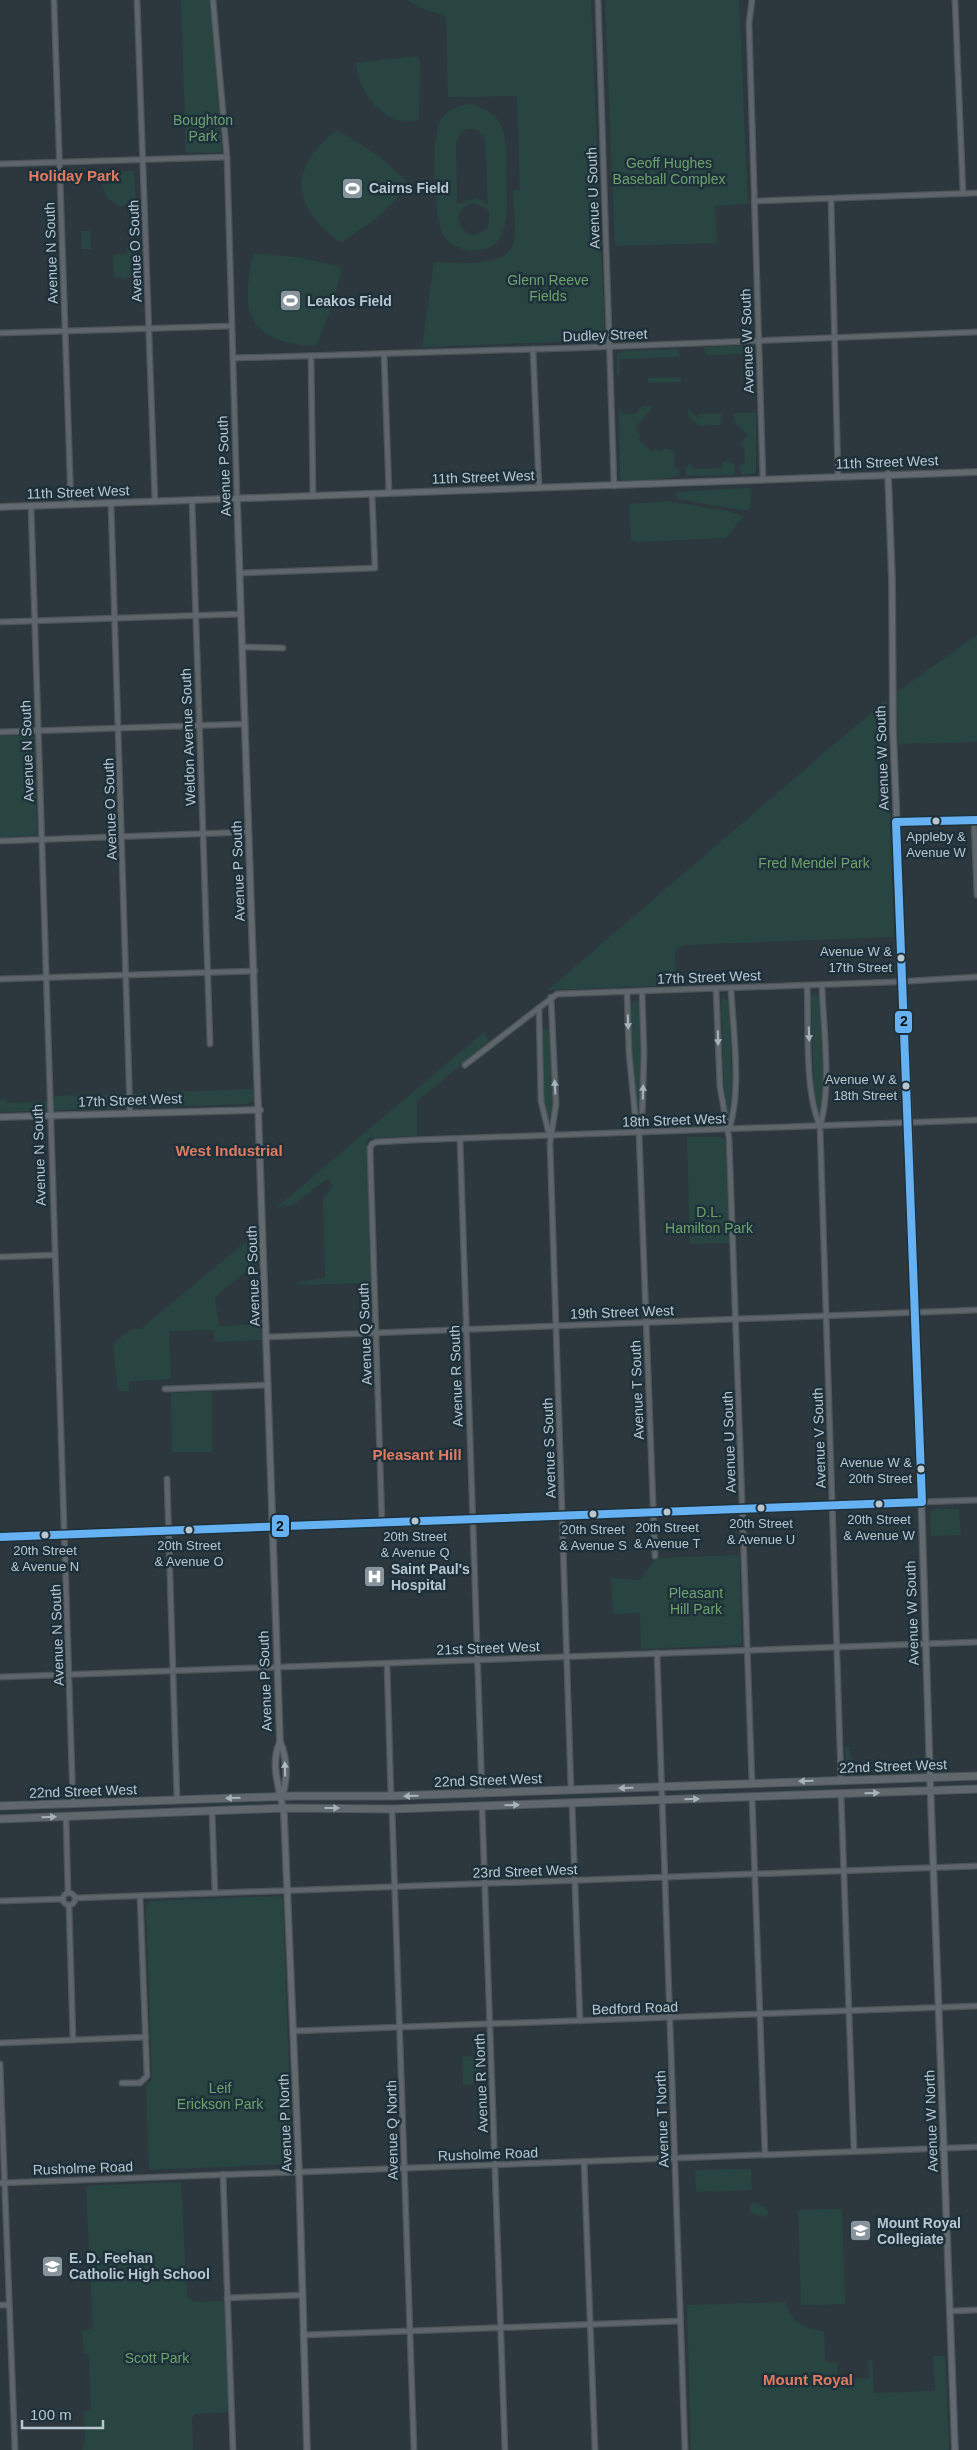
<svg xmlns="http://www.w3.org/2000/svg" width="977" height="2450" viewBox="0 0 977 2450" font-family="Arial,sans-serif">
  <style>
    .green { fill: #284542; fill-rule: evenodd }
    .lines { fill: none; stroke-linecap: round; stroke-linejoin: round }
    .street-casing { stroke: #4c5458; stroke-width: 7 }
    .secondary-casing { stroke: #4c5458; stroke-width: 8 }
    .primary-casing { stroke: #4b555b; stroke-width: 9 }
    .street { stroke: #5e666b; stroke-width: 4.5 }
    .secondary { stroke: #626a70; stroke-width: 5.5 }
    .primary { stroke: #60686d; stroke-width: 7 }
    .bus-1-casing { stroke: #1e313b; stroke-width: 11 }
    .bus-1 { stroke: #66b1f2; stroke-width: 8 }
    .oneway { fill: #a6b3bb }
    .oneway2 { fill: #abb8c1 }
    .bus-dot { fill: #b8c6cf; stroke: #1e313b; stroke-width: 2 }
    .labels { text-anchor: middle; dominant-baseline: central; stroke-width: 5; stroke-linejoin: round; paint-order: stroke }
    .bus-label { font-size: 13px; fill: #b8c6cf; stroke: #1e313b }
    .park-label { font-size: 14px; fill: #6ca26c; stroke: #1e313b }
    .poi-label { font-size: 14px; font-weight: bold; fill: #b8c6cf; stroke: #1e313b; text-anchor: start }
    .street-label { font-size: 14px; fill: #b8c6cf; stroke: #1e313b }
    .neighbourhood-label { font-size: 15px; font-weight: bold; fill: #e17a60; stroke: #1e313b }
    .line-badge { stroke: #1e313b; stroke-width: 2 }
    .pale-badge-label { font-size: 14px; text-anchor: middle; font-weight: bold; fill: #111 }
  </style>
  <rect width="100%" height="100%" fill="#2d383e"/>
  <g class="green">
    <polygon points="181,0 210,0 222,152 186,153"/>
    <path d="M406 0H591L605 340 422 347 434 262C455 262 508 270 514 241 517 226 513 206 513 190H520L517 96 448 97 446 16 419 7Z"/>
    <polygon points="605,0 739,0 748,204 715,206 717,243 615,246"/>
    <path d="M417 56 420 60 419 120C386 130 357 91 356 63Z"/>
    <path d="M470 104C483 107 494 112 500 124 508 139 506 157 506 173 506 203 516 255 468 250 459 249 448 243 443 235 434 216 430 136 441 119 448 109 459 105 470 104ZM469 129 478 130 485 139 488 205 477 198 457 204 456 143 462 131ZM474 203 489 210V224L486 229C473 241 459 232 458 216L464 207Z"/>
    <path d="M337 130 376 154 406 180V189L377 218 341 243C291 206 287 169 337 130Z"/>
    <polygon points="134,171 136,204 120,207 107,198 102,184 104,172"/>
    <polygon points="81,231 90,231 91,249 82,249"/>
    <polygon points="127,243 138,243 139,263 134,275 124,279 114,276 113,255 127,254"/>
    <path d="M253 253 295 257 339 266 342 270 333 303 316 346C304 346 293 344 282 341 237 326 247 290 253 253Z"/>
    <polygon points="754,345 755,372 748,372 747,354 705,355 704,349 707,347"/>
    <polygon points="675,349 679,351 680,357 620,359 620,375 617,375 617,354 622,351"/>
    <polygon points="681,377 681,382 648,383 648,378"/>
    <polygon points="643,406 652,406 651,410 635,428 641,435 638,439 652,452 656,449 660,452 663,449 670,449 674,452 674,468 679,468 679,476 626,485 620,478 619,407 623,414 637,413 639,409"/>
    <polygon points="688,409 698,418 699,414 721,414 722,422 719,425 699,426 689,417"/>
    <polygon points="733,413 756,413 756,473 741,475 740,465 745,464 744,448 740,443 748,435 735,422"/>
    <polygon points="729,461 734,464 735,475 686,476 686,467 689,464 692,463 692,469 722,468 723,462"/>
    <polygon points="751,488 750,507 747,511 677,499 676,492"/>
    <polygon points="667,501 732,512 743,516 726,538 637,542 631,540 629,506 631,504"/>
    <polygon points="977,635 977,742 898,744 897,692"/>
    <polygon points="887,699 887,744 894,937 684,945 678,947 675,952 676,985 548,990"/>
    <polygon points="29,735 34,736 35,741 37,833 34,835 0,837 0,736"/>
    <polygon points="813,993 819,996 823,1080 820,1116 818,1115 814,1085 811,997"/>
    <polygon points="724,997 729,1001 732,1084 729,1119 724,1085 721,1001"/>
    <polygon points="635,1000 640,1004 641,1053 639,1124 632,1053 631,1005"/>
    <polygon points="546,1028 550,1031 553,1101 549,1123 544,1101 541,1031"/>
    <polygon points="484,1032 489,1042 417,1101 417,1136 370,1138 367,1141 371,1283 297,1285 297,1282 325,1278 323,1198 333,1186 328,1178 292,1205 277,1207"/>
    <polygon points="253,1089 253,1101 247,1104 0,1112 0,1099 7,1099 7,1103 54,1101 55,1096"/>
    <polygon points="687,1137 722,1137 725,1140 730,1243 690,1244"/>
    <polygon points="255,1234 256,1263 215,1297 219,1326 261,1324 262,1340 214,1342 214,1330 169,1331 171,1379 129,1381 129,1391 118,1391 113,1344 130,1330 142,1328"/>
    <polygon points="212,1391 212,1452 172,1452 171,1393"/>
    <polygon points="934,1509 959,1509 961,1535 931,1536 930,1513"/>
    <polygon points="739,1555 742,1642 739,1645 641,1649 640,1613 613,1614 611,1578 640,1580 656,1558"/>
    <polygon points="845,1747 852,1747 849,1749 853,1763 860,1768 896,1769 897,1771 847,1773"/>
    <polygon points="280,1896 283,1900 292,2161 291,2164 149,2170 146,2085 152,2079 146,1907 151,1901"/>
    <polygon points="462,2056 480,2057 480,2073 473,2074 473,2085 463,2085"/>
    <polygon points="751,2169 752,2190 696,2192 695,2170"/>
    <polygon points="181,2182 187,2296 193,2302 225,2301 229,2412 195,2414 192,2418 193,2450 82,2450 85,2441 84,2411 91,2410 89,2354 84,2353 82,2330 93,2329 86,2186"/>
    <polygon points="755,2202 768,2210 767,2217 750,2213 750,2206"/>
    <polygon points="842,2209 845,2304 801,2305 798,2210"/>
    <path d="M785 2302C792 2322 802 2328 824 2331L825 2362H837L838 2379 869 2378 868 2360H872L874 2393 935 2391 933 2356H945L949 2450H691L687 2305Z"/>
  </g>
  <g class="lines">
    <defs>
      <g id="street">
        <polyline points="54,0 71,505"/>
        <polyline points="137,0 155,502"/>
        <polyline points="213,0 227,157 237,499"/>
        <polyline points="598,0 614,486"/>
        <polyline points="752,0 749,23 763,480"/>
        <polyline points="955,0 963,193"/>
        <polyline points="0,164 227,157"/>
        <polyline points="831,199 838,476"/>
        <polyline points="754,201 977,193"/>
        <polyline points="0,333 232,326"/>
        <polyline points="533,349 539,488"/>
        <polyline points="384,354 389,493"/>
        <polyline points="311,356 313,496"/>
        <polyline points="233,358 573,348 977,332"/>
        <polyline points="192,501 210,1044"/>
        <polyline points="111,504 130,1113"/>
        <polyline points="31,506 73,1804"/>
        <polyline points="240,573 375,568 372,494"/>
        <polyline points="0,622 241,614"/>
        <polyline points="243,647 283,648"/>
        <polyline points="0,732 245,724"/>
        <polyline points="974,820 977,895"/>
        <polyline points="896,822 977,820"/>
        <polyline points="0,841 249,832"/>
        <polyline points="0,979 255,971"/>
        <path d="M807 985C809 1026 804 1090 820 1126"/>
        <path d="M822 985C823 1025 832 1088 820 1126L841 1780"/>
        <polyline points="716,989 720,1087 729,1138 752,1783"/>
        <polyline points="627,992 629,1053 636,1124 639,1132 655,1556"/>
        <polyline points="551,997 556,1104 550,1143 571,1790"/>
        <polyline points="539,1008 541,1101 549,1134"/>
        <polyline points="465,1065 557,994 893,982 977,977"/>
        <path d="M729 1129C742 1091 733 1029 731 989"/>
        <polyline points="639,1132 642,1124 644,1052 642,992"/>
        <polyline points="460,1139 482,1793"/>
        <polyline points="0,1257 54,1255"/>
        <polyline points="267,1337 977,1310"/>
        <polyline points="165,1389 268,1385"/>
        <polyline points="167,1479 177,1800"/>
        <polyline points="922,1502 977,1500"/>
        <polyline points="382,1523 370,1148 372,1144 376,1142 414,1140 977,1120"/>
        <polyline points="657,1653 685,2450"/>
        <polyline points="387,1664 391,1796"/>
        <polyline points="0,1677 977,1642"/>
        <polyline points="841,1794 854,2151"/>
        <polyline points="752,1797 765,2154"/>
        <polyline points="572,1803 580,2021"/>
        <polyline points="482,1806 505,2450"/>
        <polyline points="392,1809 414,2450"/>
        <polyline points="212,1811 215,1893"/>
        <polyline points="66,1816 68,1893"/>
        <circle cx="69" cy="1899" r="6"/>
        <polyline points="75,1898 977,1866"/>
        <polyline points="0,1901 63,1899"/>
        <polyline points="69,1905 73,2040"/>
        <polyline points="294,2031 977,2006"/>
        <polyline points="0,2043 146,2037"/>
        <polyline points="0,2064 15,2450"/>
        <polyline points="122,2083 140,2083 147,2076 140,1896"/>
        <polyline points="584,2161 595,2450"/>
        <polyline points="223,2174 233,2450"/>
        <polyline points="0,2183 977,2147"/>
        <polyline points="227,2298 303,2295"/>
        <polyline points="0,2305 9,2305"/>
        <polyline points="950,2311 977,2310"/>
        <polyline points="303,2335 680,2321"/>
      </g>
      <g id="secondary">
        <polyline points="888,474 892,580 893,731 910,1139 930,1777 955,2450"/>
        <path d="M237 499 280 1742C287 1757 288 1780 282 1796"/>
        <polyline points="0,507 977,472"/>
        <polyline points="0,1117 260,1110"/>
        <polyline points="0,1537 922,1502"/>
        <path d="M280 1742C269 1766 281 1791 284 1815L299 2171 307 2450"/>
      </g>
      <g id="primary">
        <polyline points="0,1806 295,1796 391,1796 977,1776"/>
        <polyline points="0,1819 284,1808 392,1809 977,1789"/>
      </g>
    </defs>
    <use href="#street" class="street-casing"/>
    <use href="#secondary" class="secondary-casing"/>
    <use href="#primary" class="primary-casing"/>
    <use href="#street" class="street"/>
    <use href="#secondary" class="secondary"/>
    <use href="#primary" class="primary"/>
    <defs>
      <polyline id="bus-1" points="0,1537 922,1502 896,822 977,820"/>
    </defs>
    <use href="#bus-1" class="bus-1-casing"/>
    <use href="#bus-1" class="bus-1"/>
  </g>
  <defs><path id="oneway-solid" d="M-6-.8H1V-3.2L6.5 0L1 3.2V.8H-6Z" transform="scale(1.25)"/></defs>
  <g class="oneway">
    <use href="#oneway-solid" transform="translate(628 1022) rotate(88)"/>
    <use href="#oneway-solid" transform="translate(809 1034) rotate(88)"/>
    <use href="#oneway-solid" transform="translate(718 1038) rotate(88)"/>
    <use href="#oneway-solid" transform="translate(555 1087) rotate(-93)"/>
    <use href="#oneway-solid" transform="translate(643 1092) rotate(-88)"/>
    <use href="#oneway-solid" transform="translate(806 1781) rotate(178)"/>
    <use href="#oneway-solid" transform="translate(626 1788) rotate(178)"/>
    <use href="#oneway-solid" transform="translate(872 1793) rotate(-2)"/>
    <use href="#oneway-solid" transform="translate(411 1796) rotate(178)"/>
    <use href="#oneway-solid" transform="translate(233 1798) rotate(178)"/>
    <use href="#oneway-solid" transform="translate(692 1799) rotate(-2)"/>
    <use href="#oneway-solid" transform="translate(512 1805) rotate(-2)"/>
    <use href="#oneway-solid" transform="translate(332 1808)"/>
    <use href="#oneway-solid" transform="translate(49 1817) rotate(-2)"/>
  </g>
  <use class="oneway2" href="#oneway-solid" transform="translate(285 1769) rotate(-92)"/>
  <defs>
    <symbol id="stadium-square" viewBox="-11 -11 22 22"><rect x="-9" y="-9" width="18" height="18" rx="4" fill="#87949c" stroke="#1e313b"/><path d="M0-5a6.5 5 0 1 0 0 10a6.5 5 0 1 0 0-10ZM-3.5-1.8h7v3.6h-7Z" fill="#fff"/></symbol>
    <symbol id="hospital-square" viewBox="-11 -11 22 22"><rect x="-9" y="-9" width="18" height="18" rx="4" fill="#87949c" stroke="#1e313b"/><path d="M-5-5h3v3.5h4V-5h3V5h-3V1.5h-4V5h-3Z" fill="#fff"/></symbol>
    <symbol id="school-square" viewBox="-11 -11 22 22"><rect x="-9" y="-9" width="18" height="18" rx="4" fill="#87949c" stroke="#1e313b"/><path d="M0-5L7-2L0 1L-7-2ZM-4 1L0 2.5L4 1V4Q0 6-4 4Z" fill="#fff"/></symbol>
  </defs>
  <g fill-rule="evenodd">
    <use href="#stadium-square" x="340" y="176" width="25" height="25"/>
    <use href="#stadium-square" x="278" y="288" width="25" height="25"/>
    <use href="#hospital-square" x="362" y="1564" width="25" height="25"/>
    <use href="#school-square" x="848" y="2218" width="25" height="25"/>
    <use href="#school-square" x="40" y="2254" width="25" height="25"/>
  </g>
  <g class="bus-dot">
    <circle cx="936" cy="821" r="4.5"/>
    <circle cx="901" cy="958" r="4.5"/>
    <circle cx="906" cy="1086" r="4.5"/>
    <circle cx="921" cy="1469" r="4.5"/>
    <circle cx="879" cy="1504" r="4.5"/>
    <circle cx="761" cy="1508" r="4.5"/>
    <circle cx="667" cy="1512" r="4.5"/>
    <circle cx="593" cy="1514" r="4.5"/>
    <circle cx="415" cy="1521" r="4.5"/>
    <circle cx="189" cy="1530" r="4.5"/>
    <circle cx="45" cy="1535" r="4.5"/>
  </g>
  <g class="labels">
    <g class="bus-label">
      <text x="936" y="836">Appleby &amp;<tspan x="936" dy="16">Avenue W</tspan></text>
      <text x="892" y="951" text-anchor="end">Avenue W &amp;<tspan x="892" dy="16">17th Street</tspan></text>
      <text x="897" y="1079" text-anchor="end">Avenue W &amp;<tspan x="897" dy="16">18th Street</tspan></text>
      <text x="912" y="1462" text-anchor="end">Avenue W &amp;<tspan x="912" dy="16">20th Street</tspan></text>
      <text x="879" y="1519">20th Street<tspan x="879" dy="16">&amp; Avenue W</tspan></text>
      <text x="761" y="1523">20th Street<tspan x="761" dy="16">&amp; Avenue U</tspan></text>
      <text x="667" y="1527">20th Street<tspan x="667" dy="16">&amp; Avenue T</tspan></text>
      <text x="593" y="1529">20th Street<tspan x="593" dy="16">&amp; Avenue S</tspan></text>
      <text x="415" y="1536">20th Street<tspan x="415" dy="16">&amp; Avenue Q</tspan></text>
      <text x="189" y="1545">20th Street<tspan x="189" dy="16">&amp; Avenue O</tspan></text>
      <text x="45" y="1550">20th Street<tspan x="45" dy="16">&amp; Avenue N</tspan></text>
    </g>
    <g class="park-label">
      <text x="203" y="120">Boughton<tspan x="203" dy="16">Park</tspan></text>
      <text x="669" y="163">Geoff Hughes<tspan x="669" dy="16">Baseball Complex</tspan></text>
      <text x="548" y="280">Glenn Reeve<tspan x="548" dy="16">Fields</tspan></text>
      <text x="814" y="863">Fred Mendel Park</text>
      <text x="709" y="1212">D.L.<tspan x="709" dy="16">Hamilton Park</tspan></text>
      <text x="696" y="1593">Pleasant<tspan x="696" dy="16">Hill Park</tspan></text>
      <text x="220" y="2088">Leif<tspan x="220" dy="16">Erickson Park</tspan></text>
      <text x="157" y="2358">Scott Park</text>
    </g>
    <g class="poi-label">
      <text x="369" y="188">Cairns Field</text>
      <text x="307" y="301">Leakos Field</text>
      <text x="391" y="1569">Saint Paul's<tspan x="391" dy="16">Hospital</tspan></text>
      <text x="877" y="2223">Mount Royal<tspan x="877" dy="16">Collegiate</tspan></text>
      <text x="69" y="2258">E. D. Feehan<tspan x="69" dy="16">Catholic High School</tspan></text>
    </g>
    <g class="street-label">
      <text transform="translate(593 198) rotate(-92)">Avenue U South</text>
      <text transform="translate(135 251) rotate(-92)">Avenue O South</text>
      <text transform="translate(51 253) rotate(-92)">Avenue N South</text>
      <text transform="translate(605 335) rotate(-2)">Dudley Street</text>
      <text transform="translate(747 341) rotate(-92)">Avenue W South</text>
      <text transform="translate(887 462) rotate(-2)">11th Street West</text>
      <text transform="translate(224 466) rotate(-92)">Avenue P South</text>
      <text transform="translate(483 477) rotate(-2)">11th Street West</text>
      <text transform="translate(78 492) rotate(-2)">11th Street West</text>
      <text transform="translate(188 737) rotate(-92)">Weldon Avenue South</text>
      <text transform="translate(27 751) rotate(-92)">Avenue N South</text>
      <text transform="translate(882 758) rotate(-92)">Avenue W South</text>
      <text transform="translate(110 809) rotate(-92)">Avenue O South</text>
      <text transform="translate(238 871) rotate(-92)">Avenue P South</text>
      <text transform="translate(709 977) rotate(-2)">17th Street West</text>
      <text transform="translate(130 1100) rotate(-2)">17th Street West</text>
      <text transform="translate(674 1120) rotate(-2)">18th Street West</text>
      <text transform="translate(39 1155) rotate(-92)">Avenue N South</text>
      <text transform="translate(253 1276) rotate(-92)">Avenue P South</text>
      <text transform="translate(622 1312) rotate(-2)">19th Street West</text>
      <text transform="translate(365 1334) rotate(-92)">Avenue Q South</text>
      <text transform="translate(456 1376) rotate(-92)">Avenue R South</text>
      <text transform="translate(637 1390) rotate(-92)">Avenue T South</text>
      <text transform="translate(819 1438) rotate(-92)">Avenue V South</text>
      <text transform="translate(729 1442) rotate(-92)">Avenue U South</text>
      <text transform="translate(549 1448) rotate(-92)">Avenue S South</text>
      <text transform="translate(912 1613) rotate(-92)">Avenue W South</text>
      <text transform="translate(57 1635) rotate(-92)">Avenue N South</text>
      <text transform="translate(488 1648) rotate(-2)">21st Street West</text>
      <text transform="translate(265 1681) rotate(-92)">Avenue P South</text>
      <text transform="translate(893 1766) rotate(-2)">22nd Street West</text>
      <text transform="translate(488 1780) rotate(-2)">22nd Street West</text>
      <text transform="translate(83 1791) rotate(-2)">22nd Street West</text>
      <text transform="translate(525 1871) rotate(-2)">23rd Street West</text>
      <text transform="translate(635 2008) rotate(-2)">Bedford Road</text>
      <text transform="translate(481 2083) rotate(-92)">Avenue R North</text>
      <text transform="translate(662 2119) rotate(-92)">Avenue T North</text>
      <text transform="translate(931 2121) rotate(-92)">Avenue W North</text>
      <text transform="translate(285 2123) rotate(-92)">Avenue P North</text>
      <text transform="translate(392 2130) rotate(-91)">Avenue Q North</text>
      <text transform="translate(488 2154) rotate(-2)">Rusholme Road</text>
      <text transform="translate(83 2168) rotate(-2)">Rusholme Road</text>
    </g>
    <g class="neighbourhood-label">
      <text x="74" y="175">Holiday Park</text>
      <text x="229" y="1150">West Industrial</text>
      <text x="417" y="1454">Pleasant Hill</text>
      <text x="808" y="2379">Mount Royal</text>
    </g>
  </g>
  <g class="line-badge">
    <rect x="894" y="1010" width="19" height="24" rx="5" fill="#66b1f2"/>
    <rect x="271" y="1514" width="19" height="24" rx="5" fill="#66b1f2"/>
  </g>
  <g class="pale-badge-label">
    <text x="904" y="1026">2</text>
    <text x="280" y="1531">2</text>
  </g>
  <path d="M22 2420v8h81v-8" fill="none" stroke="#b8c6cf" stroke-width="2.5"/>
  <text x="30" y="2420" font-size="15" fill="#b8c6cf" stroke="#1e313b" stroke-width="4" paint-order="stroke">100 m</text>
</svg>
